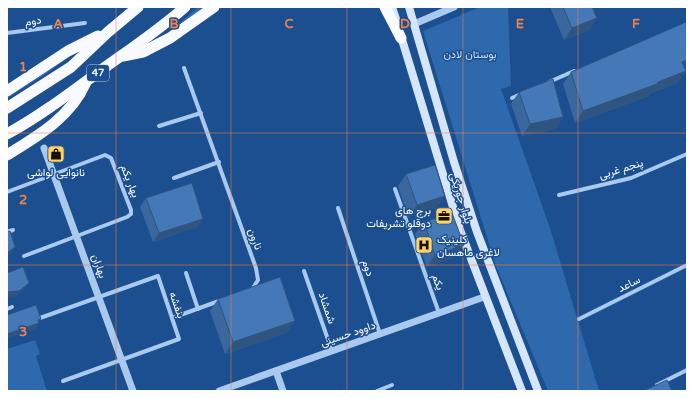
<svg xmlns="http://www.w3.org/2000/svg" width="694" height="398" viewBox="0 0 694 398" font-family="'Varela Round',Vazirmatn,sans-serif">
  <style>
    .green { fill: #2e69ad }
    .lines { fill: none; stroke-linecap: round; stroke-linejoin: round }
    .minor { stroke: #a9c9ee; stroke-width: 4 }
    .tertiary { stroke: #a9c9ee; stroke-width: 7 }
    .secondary { stroke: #d6e6fa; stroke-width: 8 }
    .trunk { stroke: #f8faff; stroke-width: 11 }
    .wall { fill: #3a679d }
    .shaded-wall { fill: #305480 }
    .building { fill: #4478b7; stroke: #305480 }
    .grid { fill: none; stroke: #ee8249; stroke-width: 1; stroke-opacity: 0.55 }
    .labels { text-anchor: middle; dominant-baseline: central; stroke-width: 3; stroke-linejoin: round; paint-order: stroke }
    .shield { fill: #1b4f8f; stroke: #bbcadd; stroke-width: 1 }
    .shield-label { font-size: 10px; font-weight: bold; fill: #fff }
    .street-label { font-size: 11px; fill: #fff; stroke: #1b4f8f }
    .park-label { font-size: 11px; fill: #cfe3fa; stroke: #1b4f8f }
    .poi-label { font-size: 11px; fill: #fff; stroke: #1b4f8f }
    .grid-label { font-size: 13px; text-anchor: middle; font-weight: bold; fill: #ee8249; stroke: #1b4f8f; stroke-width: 3; stroke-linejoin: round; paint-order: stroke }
  </style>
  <rect width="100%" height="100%" fill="#1b4f8f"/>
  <g class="green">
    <polygon points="198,7 208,7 170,32"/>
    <polygon points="480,7 508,7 511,86 501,89 550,228 599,391 548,391 496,266 423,31"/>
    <polygon points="76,51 46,74 7,98 7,93"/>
    <polygon points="35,340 40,354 36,356 47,391 7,391 7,349"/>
  </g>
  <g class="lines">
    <g class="minor">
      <polyline points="7,33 85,23"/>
      <polyline points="184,68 256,268 258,280 253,288"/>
      <polyline points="549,82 574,71"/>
      <polyline points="512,98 521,94"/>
      <polyline points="159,126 201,113"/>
      <polyline points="174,178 219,162"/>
      <polyline points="395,189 439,313"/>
      <polyline points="7,192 105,155 111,158 131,210 131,214 127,217 24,256"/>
      <polyline points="559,195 631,178 687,154"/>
      <polyline points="338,208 380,334"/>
      <polyline points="7,232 13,230"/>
      <polyline points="304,271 332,351"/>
      <polyline points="186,273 198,309"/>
      <polyline points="7,309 12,307"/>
      <polyline points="40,318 158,276 179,339 63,381"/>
      <polyline points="172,318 219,301"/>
      <polyline points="579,319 687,265"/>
      <polyline points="657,385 687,370"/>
      <polyline points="377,391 392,385"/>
    </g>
    <g class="tertiary">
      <polyline points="414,24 454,7"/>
      <polyline points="44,148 133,391"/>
      <polyline points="276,371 283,391"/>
      <polyline points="219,391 484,297"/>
    </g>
    <g class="secondary">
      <polyline points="392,7 397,22"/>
      <polyline points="409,7 454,162 477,232 538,391"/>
      <polyline points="400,33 460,230 522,391"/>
    </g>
    <g class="trunk">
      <polyline points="385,7 401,38"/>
      <polyline points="123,56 143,52 170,38 214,7"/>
      <polyline points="7,91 68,51 98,36"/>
      <polyline points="7,108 71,67 108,32 138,7"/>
      <path d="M7 134C40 116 70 93 100 71 129 50 159 30 185 7"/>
      <path d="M7 155C38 136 71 117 86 82"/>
    </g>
  </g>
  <g class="wall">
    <polygon points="550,7 592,7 597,18 589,30 564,40"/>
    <polygon points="687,25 687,68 685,69 686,71 677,83 651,93 649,96 575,123 563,84 571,72"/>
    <polygon points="519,92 563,117 555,129 522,136 511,104"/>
    <polygon points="406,174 445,196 436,208 408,217 398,186"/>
    <polygon points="146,198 197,227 153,242 140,207"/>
    <polygon points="424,222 455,257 427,267 415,234"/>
    <polygon points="218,299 295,321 286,333 225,354 210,311"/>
  </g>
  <g class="shaded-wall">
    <polygon points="597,18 589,30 564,40 572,28"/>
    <polygon points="687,60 687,68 674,74 682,62"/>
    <polygon points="686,71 677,83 651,93 649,96 575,123 583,111 658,82"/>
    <polygon points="563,117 555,129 522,136 530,124"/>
    <polygon points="445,196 436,208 408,217 417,205"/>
    <polygon points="203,219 197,227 153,242 159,233"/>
    <polygon points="464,245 455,257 427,267 435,255"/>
    <polygon points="15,247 11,254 7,257 7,253"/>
    <polygon points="29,283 24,290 15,297 7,298 7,292"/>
    <polygon points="41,319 35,329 7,339 7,334"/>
    <polygon points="295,321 286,333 225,354 233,342"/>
  </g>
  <g class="building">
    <polygon points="563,7 592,7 597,18 572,28"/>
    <polygon points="686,22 687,25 687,60 682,62 686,71 658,82 657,84 583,111 571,72"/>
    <polygon points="553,79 563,117 530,124 519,92"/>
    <polygon points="435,165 445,196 417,205 406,174"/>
    <polygon points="192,183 203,219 159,233 146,198"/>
    <polygon points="452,213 464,245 435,255 424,222"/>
    <polygon points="10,231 15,247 7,253 7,232"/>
    <polygon points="23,267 29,283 19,291 7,292 7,273"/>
    <polygon points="280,277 295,321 233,342 218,299"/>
    <polygon points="36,305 41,319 38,320 39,323 7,334 7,315"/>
    <polygon points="667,380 672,391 643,391"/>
  </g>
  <path class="grid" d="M116 7V391M231 7V391M347 7V391M463 7V391M578 7V391M7 133H687M7 265H687"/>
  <defs>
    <symbol id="shop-square" viewBox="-11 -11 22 22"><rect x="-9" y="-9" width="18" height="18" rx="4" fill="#ffd166" stroke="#1b4f8f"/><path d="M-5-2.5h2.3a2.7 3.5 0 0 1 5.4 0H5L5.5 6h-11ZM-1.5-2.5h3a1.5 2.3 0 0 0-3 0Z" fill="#111"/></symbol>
    <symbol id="office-square" viewBox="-11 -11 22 22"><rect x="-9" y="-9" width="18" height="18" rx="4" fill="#ffd166" stroke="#1b4f8f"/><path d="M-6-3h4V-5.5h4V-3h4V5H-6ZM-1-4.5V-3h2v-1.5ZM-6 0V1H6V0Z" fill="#111"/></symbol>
    <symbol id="hospital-square" viewBox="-11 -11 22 22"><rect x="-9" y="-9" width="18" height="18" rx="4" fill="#ffd166" stroke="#1b4f8f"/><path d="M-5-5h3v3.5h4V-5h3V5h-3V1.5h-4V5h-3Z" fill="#111"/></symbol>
  </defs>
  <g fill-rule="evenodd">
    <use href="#shop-square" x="46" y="144" width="20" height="20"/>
    <use href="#office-square" x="434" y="206" width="20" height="20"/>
    <use href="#hospital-square" x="414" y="235" width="20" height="20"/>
  </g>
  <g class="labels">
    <rect class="shield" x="87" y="65" width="22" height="16" rx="3"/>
    <g class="shield-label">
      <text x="98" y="73">47</text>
    </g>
    <g class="street-label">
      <text transform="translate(33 21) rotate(-8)">دوم</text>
      <text transform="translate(621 169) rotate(-17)">پنجم غربی</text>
      <text transform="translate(130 181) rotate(69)">بهار یکم</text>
      <text transform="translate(461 198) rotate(73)">بلوار جوریکی</text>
      <text transform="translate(255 239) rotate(70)">نارون</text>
      <text transform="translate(99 266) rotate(70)">بهاران</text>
      <text transform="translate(368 268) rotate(72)">دوم</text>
      <text transform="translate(438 282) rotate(70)">یکم</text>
      <text transform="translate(629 284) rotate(-26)">ساعد</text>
      <text transform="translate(177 305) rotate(71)">بنفشه</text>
      <text transform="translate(327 308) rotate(71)">شمشاد</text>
      <text transform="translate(348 334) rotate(-19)">داوود حسینی</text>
    </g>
    <g class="park-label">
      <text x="470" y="54">بوستان لادن</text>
    </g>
    <g class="poi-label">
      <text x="56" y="172">نانوایی لواشی</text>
      <text x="431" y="210" text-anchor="end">برج های<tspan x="431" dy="13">دوقلو تشریفات</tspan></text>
      <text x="437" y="239" text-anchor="start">کلینیک<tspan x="437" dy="13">لاغری ماهسان</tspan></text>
    </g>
  </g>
  <g class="grid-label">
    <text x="58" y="28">A</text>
    <text x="174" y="28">B</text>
    <text x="289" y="28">C</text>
    <text x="405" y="28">D</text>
    <text x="520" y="28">E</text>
    <text x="636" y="28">F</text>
    <text x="23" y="71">1</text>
    <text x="23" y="204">2</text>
    <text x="23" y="336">3</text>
  </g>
  <rect width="694" height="398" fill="none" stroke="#ffffff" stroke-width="16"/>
</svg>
